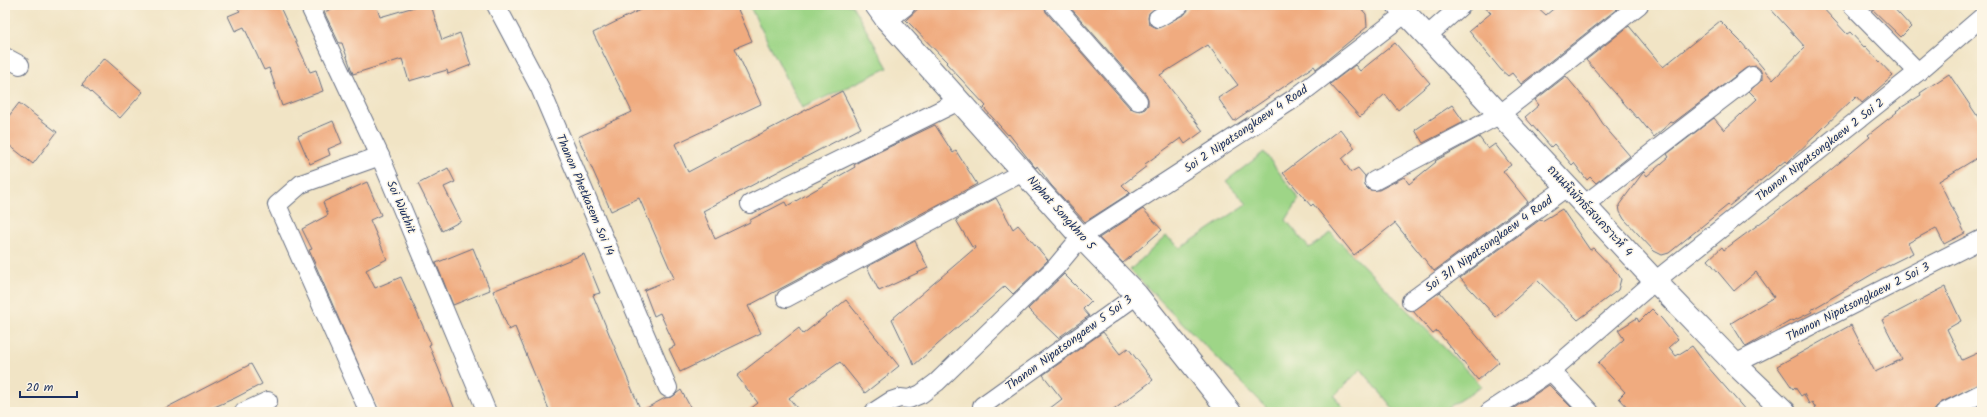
<svg xmlns="http://www.w3.org/2000/svg" width="1987" height="417" viewBox="0 0 1987 417" font-family="Kalam,'Playpen Sans Thai',sans-serif">
  <style>
    .green { fill: #9ed587; stroke: #5c8272 }
    .building { fill: #f0ab7f }
    .lines { fill: none; stroke-linecap: round; stroke-linejoin: round }
    .minor-casing { stroke: #666e82; stroke-width: 20 }
    .tertiary-casing { stroke: #666e82; stroke-width: 24 }
    .minor { stroke: #fff; stroke-width: 18 }
    .tertiary { stroke: #fff; stroke-width: 22 }
    .labels { text-anchor: middle; dominant-baseline: central; stroke-width: 3; stroke-linejoin: round; paint-order: stroke }
    .street-label { font-size: 12px; fill: #1b2f5e; stroke: #fcf5e5 }
  </style>
  <rect width="100%" height="100%" fill="#fcf5e5"/>
  <filter id="ink" filterUnits="userSpaceOnUse"><feTurbulence type="fractalNoise" baseFrequency=".025" numOctaves="2"/><feDisplacementMap in="SourceGraphic" scale="8" xChannelSelector="R" yChannelSelector="G"/><feConvolveMatrix kernelMatrix="1 2 1 2 8 2 1 2 1" color-interpolation-filters="sRGB"/></filter>
  <filter id="wash" filterUnits="userSpaceOnUse"><feTurbulence type="fractalNoise" baseFrequency=".012" numOctaves="4" result="noise"/><feDisplacementMap in="SourceGraphic" scale="16" xChannelSelector="R" yChannelSelector="G"/><feGaussianBlur stdDeviation="0.9" result="paint"/><feColorMatrix in="noise" values="0 0 0 0 0 0 0 0 0 0 0 0 0 0 0 0 0 1.4 0 .05"/><feComposite in="paint" operator="in"/></filter>
  <g filter="url(#wash)">
    <rect width="100%" height="100%" fill="#f1e4c5"/>
    <g class="green">
      <polygon points="749,5 852,5 888,68 802,108"/>
      <polygon points="1264,152 1299,199 1286,220 1309,248 1331,233 1482,386 1441,412 1396,412 1361,369 1334,396 1347,412 1271,412 1130,270 1166,236 1181,248 1247,204 1226,181"/>
    </g>
    <g id="blocks">
      <g class="building">
        <polygon points="235,5 279,5 310,72 316,70 323,91 282,106 269,68 264,70 244,27 235,31 228,16 240,11"/>
        <polygon points="342,5 376,5 380,17 421,5 431,5 442,40 460,33 471,65 448,74 447,70 409,81 402,59 353,74 342,43 339,43 324,12"/>
        <polygon points="650,5 736,5 752,41 735,48 761,104 675,144 688,172 842,91 861,128 703,211 715,239 750,222 750,220 785,202 787,206 855,167 854,165 860,161 935,125 953,153 956,151 977,184 748,306 761,333 680,372 669,349 675,346 660,313 654,316 644,290 674,278 639,198 611,211 578,137 632,112 593,33"/>
        <polygon points="922,5 1044,5 1046,12 1130,108 1140,111 1145,109 1148,105 1148,99 1146,94 1068,5 1159,5 1149,13 1148,18 1149,24 1158,28 1185,14 1190,5 1358,5 1366,14 1367,27 1316,69 1314,66 1234,121 1218,98 1238,85 1208,45 1160,75 1203,131 1185,144 1181,138 1145,164 1147,166 1122,185 1130,193 1085,222 1051,185 1037,166 1036,168 1033,165 1009,134 1008,135 984,108 986,106 946,63 947,62 906,20"/>
        <polygon points="1482,5 1535,5 1546,15 1558,5 1613,5 1617,9 1521,84 1512,73 1508,76 1501,70 1469,31 1491,13"/>
        <polygon points="1767,5 1820,5 1847,34 1850,32 1864,47 1865,46 1893,76 1862,103 1856,96 1787,163 1785,161 1739,198 1729,206 1728,205 1669,253 1662,255 1654,251 1624,219 1620,212 1619,205 1642,174 1644,172 1647,176 1669,157 1667,154 1714,118 1724,130 1757,99 1749,91 1762,80 1762,74 1760,69 1756,66 1746,68 1673,123 1671,122 1654,137 1638,117 1637,118 1586,60 1629,26 1663,67 1720,21 1742,43 1773,80 1805,47"/>
        <polygon points="1868,5 1891,5 1911,27 1901,37"/>
        <polygon points="1395,43 1430,83 1398,110 1385,94 1360,117 1330,84 1355,65 1360,71"/>
        <polygon points="104,58 143,92 120,118 82,84"/>
        <polygon points="1949,74 1982,123 1982,155 1939,181 1965,233 1944,244 1936,228 1908,243 1913,253 1883,268 1811,310 1812,312 1793,321 1792,320 1746,347 1731,323 1774,297 1756,272 1734,291 1708,260 1722,247 1724,250 1821,178 1870,137 1868,135 1897,112 1896,111 1921,95 1920,93"/>
        <polygon points="1566,76 1594,110 1605,127 1630,156 1596,183 1590,177 1587,180 1574,163 1572,165 1554,144 1551,147 1525,117 1539,105 1535,100"/>
        <polygon points="19,103 57,132 33,164 5,142 5,121"/>
        <polygon points="1452,105 1464,122 1423,143 1415,130"/>
        <polygon points="333,121 342,143 328,149 330,155 310,164 298,136"/>
        <polygon points="1340,129 1355,148 1342,159 1351,172 1358,168 1365,176 1365,186 1369,190 1379,190 1404,177 1409,184 1436,162 1435,161 1479,137 1488,149 1495,144 1511,165 1503,171 1528,202 1434,271 1395,223 1354,255 1313,204 1311,206 1283,173"/>
        <polygon points="448,168 455,182 444,187 461,221 442,231 418,184"/>
        <polygon points="367,182 381,215 370,220 387,259 366,270 375,288 401,277 431,344 429,345 456,412 379,412 309,250 312,249 302,229 328,215 323,202"/>
        <polygon points="996,198 1013,229 1018,225 1048,260 1013,294 1005,286 914,365 892,319 975,248 974,246 972,247 956,220"/>
        <polygon points="1143,209 1162,230 1123,263 1099,238"/>
        <polygon points="1562,209 1590,250 1593,248 1618,274 1621,279 1618,290 1578,320 1537,280 1496,317 1460,278 1541,219 1542,221"/>
        <polygon points="915,241 928,268 879,291 867,267"/>
        <polygon points="473,248 490,290 453,305 436,263"/>
        <polygon points="584,254 600,293 593,295 641,411 665,398 672,397 681,390 693,412 550,412 515,327 509,330 493,291"/>
        <polygon points="1064,274 1091,301 1083,309 1089,316 1058,338 1028,309"/>
        <polygon points="1945,287 1961,321 1947,329 1962,360 1982,351 1982,383 1940,403 1933,412 1818,412 1812,402 1809,404 1804,394 1801,396 1795,387 1793,389 1777,366 1851,325 1875,372 1902,359 1882,320"/>
        <polygon points="1440,292 1499,362 1478,380 1437,331 1433,334 1413,311"/>
        <polygon points="846,300 899,366 865,393 840,362 789,398 800,412 746,412 758,403 737,376 799,328 803,334"/>
        <polygon points="1652,309 1662,319 1678,339 1669,347 1676,356 1692,346 1707,366 1747,412 1632,412 1619,398 1625,392 1598,363 1624,339 1618,330 1637,318 1639,322"/>
        <polygon points="1103,332 1120,354 1128,348 1153,380 1111,412 1045,412 1062,399 1043,375"/>
        <polygon points="251,364 262,384 235,398 203,412 158,412"/>
        <polygon points="1549,385 1576,412 1508,412"/>
      </g>
    </g>
  </g>
  <g filter="url(#ink)">
    <use href="#blocks" fill-opacity="0" stroke="#666e82" stroke-width="1"/>
    <g class="lines">
      <defs>
        <g id="minor">
          <polyline points="309,5 380,156 487,412"/>
          <polyline points="496,5 540,88 668,388"/>
          <polyline points="1054,5 1138,101"/>
          <polyline points="1852,5 1918,72"/>
          <polyline points="1158,18 1180,5"/>
          <polyline points="1427,36 1462,5"/>
          <polyline points="5,57 20,65"/>
          <polyline points="1374,181 1499,115 1639,5"/>
          <polyline points="750,204 959,101"/>
          <polyline points="1584,205 1752,76"/>
          <polyline points="786,298 1023,172"/>
          <polyline points="1411,301 1568,186"/>
          <polyline points="1735,364 1982,239"/>
          <polyline points="1551,371 1590,412"/>
          <polyline points="982,406 1137,295"/>
          <polyline points="244,412 268,401"/>
          <polyline points="369,412 277,205 301,184 380,156"/>
          <polyline points="874,412 891,401 900,398 909,399 921,394 937,382 1056,267 1081,237 1295,98 1406,13"/>
          <polyline points="1489,412 1551,371 1655,281 1918,72 1982,17"/>
          <polyline points="1945,412 1982,393"/>
        </g>
        <g id="tertiary">
          <polyline points="876,5 886,19 1081,237 1137,295 1230,412"/>
          <polyline points="1398,5 1655,281 1735,364 1785,412"/>
          <polyline points="886,19 904,5"/>
        </g>
      </defs>
      <use href="#minor" class="minor-casing"/>
      <use href="#tertiary" class="tertiary-casing"/>
      <use href="#minor" class="minor"/>
      <use href="#tertiary" class="tertiary"/>
    </g>
  </g>
  <g class="labels">
    <g class="street-label">
      <text transform="translate(1246 129) rotate(-34)">Soi 2 Nipatsongkaew 4 Road</text>
      <text transform="translate(1820 150) rotate(-38)">Thanon Nipatsongkaew 2 Soi 2</text>
      <text transform="translate(585 195) rotate(67)">Thanon Phetkasem Soi 14</text>
      <text transform="translate(401 207) rotate(67)">Soi Wiuthit</text>
      <text transform="translate(1590 211) rotate(47)">ถนนนิพัทธ์สงเคราะห์ 4</text>
      <text transform="translate(1061 213) rotate(48)">Niphat Songkhro 5</text>
      <text transform="translate(1489 244) rotate(-36)">Soi 3/1 Nipatsongkaew 4 Road</text>
      <text transform="translate(1858 302) rotate(-27)">Thanon Nipatsongkaew 2 Soi 3</text>
      <text transform="translate(1069 343) rotate(-36)">Thanon Nipatsongaew 5 Soi 3</text>
    </g>
  </g>
  <rect width="1987" height="417" fill="none" stroke="#fcf5e5" stroke-width="20"/>
  <path d="M20 391v6h57v-6" fill="none" stroke="#1b2f5e" stroke-width="2"/>
  <text x="26" y="391" font-size="12" fill="#1b2f5e" stroke="#fcf5e5" stroke-width="3" paint-order="stroke">20 m</text>
</svg>
